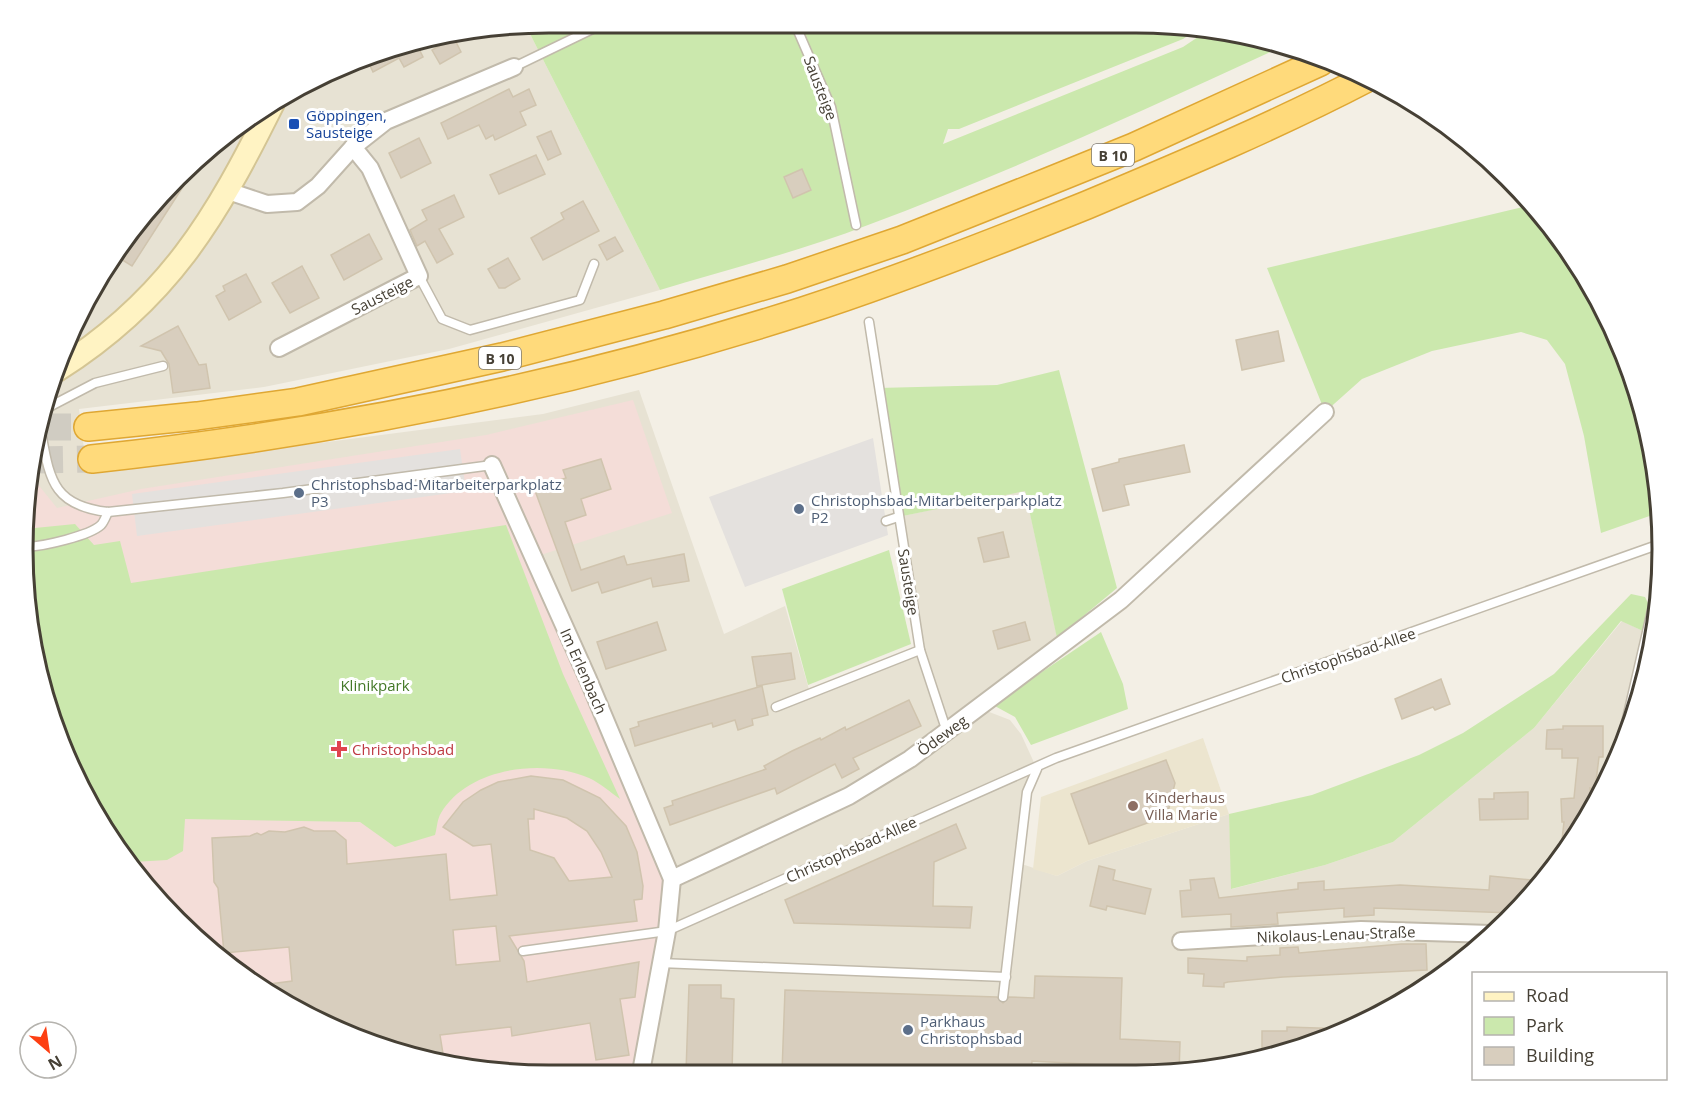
<svg xmlns="http://www.w3.org/2000/svg" width="1685" height="1098" viewBox="0 0 1685 1098" font-family="'Open Sans',sans-serif">
  <style>
    .residential { fill: #e7e2d3 }
    .education { fill: #ece5cf }
    .medical { fill: #f4ddd8 }
    .green { fill: #cbe8ad }
    .parking { fill: #e4e1de }
    .building { fill: #d8cebe; stroke: #d0c4ae; stroke-width: 1.5; fill-rule: evenodd }
    .lines { fill: none; stroke-linecap: round; stroke-linejoin: round }
    .trunk-tunnel { stroke: #d0ccc2; stroke-width: 27; stroke-dasharray: 27 14; stroke-linecap: butt }
    .service-casing { stroke: #c1baab; stroke-width: 11 }
    .minor-casing { stroke: #c1baab; stroke-width: 20 }
    .secondary-casing { stroke: #d4c594; stroke-width: 26 }
    .trunk-casing { stroke: #dfa733; stroke-width: 30 }
    .service { stroke: #fff; stroke-width: 8 }
    .minor { stroke: #fff; stroke-width: 16 }
    .secondary { stroke: #fff3c3; stroke-width: 22 }
    .trunk { stroke: #ffda7b; stroke-width: 27 }
    .transit-dot { fill: #1a4fb4; stroke: #fff; stroke-width: 2 }
    .service-dot { fill: #5c6f8a; stroke: #fff; stroke-width: 2 }
    .health-dot { fill: #e0444e; stroke: #fff; stroke-width: 2 }
    .education-dot { fill: #8d6e63; stroke: #fff; stroke-width: 2 }
    .labels { text-anchor: middle; dominant-baseline: central; stroke-width: 6; stroke-linejoin: round; paint-order: stroke }
    .shield { fill: #fff; stroke: #7e7972; stroke-width: 1.5 }
    .shield-label { font-size: 14px; font-weight: bold; fill: #464035 }
    .street-label { font-size: 15px; fill: #464035; stroke: #fff }
    .transit-label { font-size: 15px; fill: #164399; stroke: #fff; text-anchor: start }
    .service-label { font-size: 15px; fill: #4e5e75; stroke: #fff; text-anchor: start }
    .park-label { font-size: 15px; fill: #437827; stroke: #fff }
    .health-label { font-size: 15px; fill: #be3a42; stroke: #fff; text-anchor: start }
    .education-label { font-size: 15px; fill: #785e54; stroke: #fff; text-anchor: start }
    .rim { fill: none; stroke: #464035; stroke-width: 3 }
  </style>
  <rect width="100%" height="100%" fill="#f3efe5"/>
  <polygon class="residential" points="526,26 660,290 449,349 264,387 79,409 87,473 543,414 639,390 724,634 785,606 810,693 920,650 898,517 1025,490 1059,646 979,708 1010,720 1021,734 1037,769 1032,776 1019,863 1057,876 1087,861 1229,814 1232,889 1325,865 1393,842 1534,728 1622,621 1643,631 1650,651 1634,719 1592,813 1532,896 1456,967 1369,1021 1272,1058 1170,1074 480,1071 316,1021 202,945 93,813 40,685 24,514 62,348 132,228 256,111 380,50"/>
  <polygon class="education" points="1203,738 1229,814 1087,861 1057,876 1033,869 1041,797"/>
  <polygon class="medical" points="633,400 672,513 528,559 668,883 669,914 650,1072 480,1071 316,1021 202,945 93,813 40,685 24,514 32,477 57,508 141,489 486,435"/>
  <g class="green">
    <path d="M549 23 1201 27 1183 39 959 129H948L943 144 1183 47 1210 29 1277 49C1142 111 1007 173 868 225 801 251 729 269 660 290L526 26Z"/>
    <path d="M1531 205C1584 261 1623 338 1644 412 1653 444 1656 479 1661 512L1601 533 1584 436 1565 364 1547 340 1521 332 1432 351 1362 379 1325 412 1267 268Z"/>
    <polygon points="1059,370 1117,588 1057,638 1025,491 898,517 878,388 997,385"/>
    <path d="M75 524 94 545 120 541 131 583 506 525 563 674 620 799C610 792 600 783 589 778 544 758 468 767 441 813 437 819 437 829 435 835L395 847 360 822 185 819 183 851 167 860 133 862 93 813 40 685 25 529Z"/>
    <polygon points="889,550 911,644 808,685 782,589"/>
    <polygon points="1631,594 1645,597 1648,603 1643,631 1621,621 1534,728 1393,842 1325,865 1231,889 1229,814 1312,795 1419,755 1463,733 1554,674"/>
    <polygon points="1101,632 1123,684 1128,709 1031,745 1015,717 993,705"/>
  </g>
  <g class="parking">
    <polygon points="873,438 888,535 745,587 709,497"/>
    <polygon points="460,449 466,491 137,536 132,494"/>
  </g>
  <g class="building">
    <polygon points="454,38 461,52 440,64 432,50"/>
    <polygon points="419,44 418,47 423,57 404,67 399,58 373,72 366,57 380,50"/>
    <polygon points="509,89 513,97 529,89 536,105 520,112 526,125 495,140 493,135 486,139 479,125 448,139 441,123"/>
    <polygon points="551,131 561,154 548,160 537,137"/>
    <polygon points="419,138 431,163 401,178 389,153"/>
    <polygon points="536,155 545,174 499,194 490,175"/>
    <polygon points="802,169 811,190 793,198 784,177"/>
    <polygon points="181,182 184,185 132,266 116,256 132,228"/>
    <polygon points="454,195 464,217 439,229 453,254 437,263 425,241 417,246 410,230 427,220 422,210"/>
    <polygon points="583,201 599,231 543,260 531,238 564,219 561,213"/>
    <polygon points="369,234 382,259 344,280 331,255"/>
    <polygon points="615,237 623,251 607,260 599,245"/>
    <polygon points="508,258 520,279 505,288 499,288 488,269"/>
    <polygon points="302,266 319,298 290,313 272,283"/>
    <polygon points="246,274 261,302 229,320 216,296 225,291 223,286"/>
    <polygon points="178,326 199,365 206,364 210,388 173,393 169,364 161,351 141,346"/>
    <polygon points="1278,331 1284,361 1242,370 1236,340"/>
    <polygon points="1184,445 1190,472 1124,485 1129,505 1103,511 1092,469 1119,462 1119,459"/>
    <polygon points="601,459 611,489 581,499 586,515 565,522 581,570 624,556 627,565 684,554 689,581 653,587 651,578 602,593 598,582 572,591 534,488 566,478 563,470"/>
    <polygon points="1003,532 1009,557 984,562 978,538"/>
    <polygon points="657,622 666,650 606,669 597,642"/>
    <polygon points="1025,622 1030,640 998,649 993,631"/>
    <polygon points="791,653 795,679 757,686 752,657"/>
    <polygon points="1441,679 1450,704 1435,710 1433,707 1402,719 1395,699"/>
    <polygon points="762,686 768,715 752,719 753,725 738,730 735,720 713,727 712,723 635,746 630,729 639,726 638,722"/>
    <polygon points="909,700 921,726 853,758 859,769 842,778 835,764 777,794 775,788 670,825 664,808 673,805 672,801 766,769 764,766 792,751 820,738 821,740 845,727 846,730"/>
    <polygon points="1563,726 1603,726 1603,757 1599,757 1595,789 1590,788 1591,813 1560,857 1564,822 1562,822 1561,799 1574,798 1578,758 1562,758 1562,749 1546,749 1547,730 1563,729"/>
    <polygon points="1166,760 1175,783 1167,816 1089,844 1071,794"/>
    <path d="M531 776 563 780 600 798 626 826 637 852 643 886 642 899 634 900 637 921 509 936 524 961 527 982 639 962 635 997 620 999 629 1055 596 1060 590 1023 512 1036 511 1027 440 1035 444 1060 316 1021 262 985 292 981 289 947 224 953 218 888 214 882 212 838 250 836 257 833 261 835 269 831 285 832 304 827 314 831H335L346 840 347 864 446 854 450 900 497 895 491 844 473 846 443 827 463 802 481 790 498 782ZM534 809 567 818 587 831 601 852 612 877 569 881 554 858 530 850 528 819H534ZM496 926 500 961 456 965 453 930Z"/>
    <polygon points="1528,792 1528,819 1480,820 1479,799 1494,799 1494,793"/>
    <polygon points="956,824 966,848 934,862 933,906 972,907 970,928 794,923 785,900"/>
    <polygon points="1099,866 1115,870 1113,880 1151,889 1145,914 1107,906 1106,910 1090,906"/>
    <polygon points="1490,876 1543,881 1532,896 1513,913 1374,908 1374,915 1344,917 1344,908 1277,913 1278,924 1231,927 1231,914 1182,917 1180,891 1191,890 1190,880 1214,878 1219,898 1298,889 1298,883 1324,881 1324,890 1400,885 1489,890"/>
    <polygon points="1401,944 1426,944 1427,970 1283,977 1228,982 1224,983 1224,987 1203,986 1204,974 1188,973 1188,958 1247,961 1247,957 1280,955 1280,948 1298,947 1299,953"/>
    <polygon points="1035,976 1122,978 1120,1039 1180,1042 1179,1073 1104,1074 1104,1065 1032,1061 1031,1074 782,1072 785,990 997,997 1003,1003 1009,997 1034,998"/>
    <polygon points="689,985 721,985 721,998 734,999 732,1072 686,1072"/>
    <polygon points="1287,1027 1348,1029 1262,1059 1262,1031 1287,1031"/>
  </g>
  <g class="lines">
    <g class="trunk-tunnel">
      <polyline points="44,427 88,427"/>
      <polyline points="36,460 92,459"/>
    </g>
    <defs>
      <g id="service">
        <polyline points="795,24 831,107 856,225"/>
        <polyline points="514,67 605,23"/>
        <polyline points="419,276 442,319 470,330 580,300 594,264"/>
        <polyline points="869,322 920,650 947,732"/>
        <polyline points="49,407 95,383 163,366"/>
        <path d="M42 437C50 483 56 506 108 512L283 493 492 465"/>
        <polyline points="886,521 898,517"/>
        <path d="M27 547C44 546 89 536 101 525 104 522 106 516 108 512"/>
        <polyline points="776,707 920,650"/>
        <polyline points="1620,749 1659,580"/>
        <polyline points="523,951 667,931 1056,758 1660,544"/>
        <polyline points="660,963 1006,977"/>
        <polyline points="1003,997 1027,792 1037,769"/>
      </g>
      <g id="minor">
        <polyline points="228,191 267,204 297,202 318,186 353,147 386,121 514,67"/>
        <polyline points="279,348 419,276 370,168 353,147"/>
        <polyline points="492,465 588,679 672,879 667,931 641,1072"/>
        <polyline points="672,879 849,796 910,759 1121,600 1325,412"/>
        <polyline points="1181,941 1361,930 1491,934"/>
      </g>
      <path id="secondary" d="M57 370C168 300 216 218 273 103"/>
      <g id="trunk">
        <polyline points="88,427 197,416 298,402 502,357 664,315 787,279 902,240 1045,183 1134,147 1320,62"/>
        <path d="M92 459C332 433 573 385 803 311 899 280 993 243 1087 205 1182 165 1277 125 1369 77"/>
      </g>
    </defs>
    <use href="#service" class="service-casing"/>
    <use href="#minor" class="minor-casing"/>
    <use href="#secondary" class="secondary-casing"/>
    <use href="#trunk" class="trunk-casing"/>
    <use href="#service" class="service"/>
    <use href="#minor" class="minor"/>
    <use href="#secondary" class="secondary"/>
    <use href="#trunk" class="trunk"/>
  </g>
  <rect class="transit-dot" x="288" y="118" width="12" height="12" rx="3"/>
  <g class="service-dot">
    <circle cx="299" cy="493" r="6"/>
    <circle cx="799" cy="509" r="6"/>
    <circle cx="908" cy="1030" r="6"/>
  </g>
  <path class="health-dot" d="M336 740h6v6h6v6h-6v6h-6v-6h-6v-6h6z"/>
  <circle class="education-dot" cx="1133" cy="806" r="6"/>
  <g class="labels">
    <g class="shield">
      <rect x="1092" y="144" width="42" height="22" rx="4.5"/>
      <rect x="479" y="347" width="42" height="22" rx="4.5"/>
    </g>
    <g class="shield-label">
      <text x="1113" y="155">B 10</text>
      <text x="500" y="358">B 10</text>
    </g>
    <g class="street-label">
      <text transform="translate(821 88) rotate(69)">Sausteige</text>
      <text transform="translate(382 295) rotate(-27)">Sausteige</text>
      <text transform="translate(909 582) rotate(81)">Sausteige</text>
      <text transform="translate(1348 655) rotate(-19)">Christophsbad-Allee</text>
      <text transform="translate(584 671) rotate(66)">Im Erlenbach</text>
      <text transform="translate(942 735) rotate(-36)">Ödeweg</text>
      <text transform="translate(851 849) rotate(-24)">Christophsbad-Allee</text>
      <text transform="translate(1336 934) rotate(-2)">Nikolaus-Lenau-Straße</text>
    </g>
    <g class="transit-label">
      <text x="306" y="115">Göppingen,<tspan x="306" dy="17">Sausteige</tspan></text>
    </g>
    <g class="service-label">
      <text x="311" y="484">Christophsbad-Mitarbeiterparkplatz<tspan x="311" dy="17">P3</tspan></text>
      <text x="811" y="500">Christophsbad-Mitarbeiterparkplatz<tspan x="811" dy="17">P2</tspan></text>
      <text x="920" y="1021">Parkhaus<tspan x="920" dy="17">Christophsbad</tspan></text>
    </g>
    <g class="park-label">
      <text x="375" y="685">Klinikpark</text>
    </g>
    <g class="health-label">
      <text x="352" y="749">Christophsbad</text>
    </g>
    <g class="education-label">
      <text x="1145" y="797">Kinderhaus<tspan x="1145" dy="17">Villa Marie</tspan></text>
    </g>
  </g>
  <path d="M0 0H1685V1098H0ZM549 33H1136A516 516 0 0 1 1652 549V549A516 516 0 0 1 1136 1065H549A516 516 0 0 1 33 549V549A516 516 0 0 1 549 33Z" fill="#fff" fill-rule="evenodd"/>
  <path class="rim" d="M549 33H1136A516 516 0 0 1 1652 549V549A516 516 0 0 1 1136 1065H549A516 516 0 0 1 33 549V549A516 516 0 0 1 549 33Z"/>
  <rect x="1472" y="972" width="195" height="108" fill="#ffffff" stroke="#b5b3ae" stroke-width="1.5"/>
  <rect x="1484" y="992" width="30" height="9" fill="#fff3c3" stroke="#b5b3ae" stroke-width="1.5"/>
  <text x="1526" y="1002" font-size="18" fill="#464035">Road</text>
  <rect x="1484" y="1017" width="30" height="18" fill="#cbe8ad" stroke="#b5b3ae" stroke-width="1.5"/>
  <text x="1526" y="1032" font-size="18" fill="#464035">Park</text>
  <rect x="1484" y="1047" width="30" height="18" fill="#d8cebe" stroke="#b5b3ae" stroke-width="1.5"/>
  <text x="1526" y="1062" font-size="18" fill="#464035">Building</text>
  <g transform="translate(48 1050) rotate(151)"><circle r="28" fill="#ffffff" stroke="#b5b3ae" stroke-width="1.5"/>
  <path d="M0-4.5L10 22L0 15L-10 22Z" fill="#fd3f12"/>
  <text y="-9" font-size="16" font-weight="bold" text-anchor="middle" fill="#464035">N</text>
  </g>
</svg>
